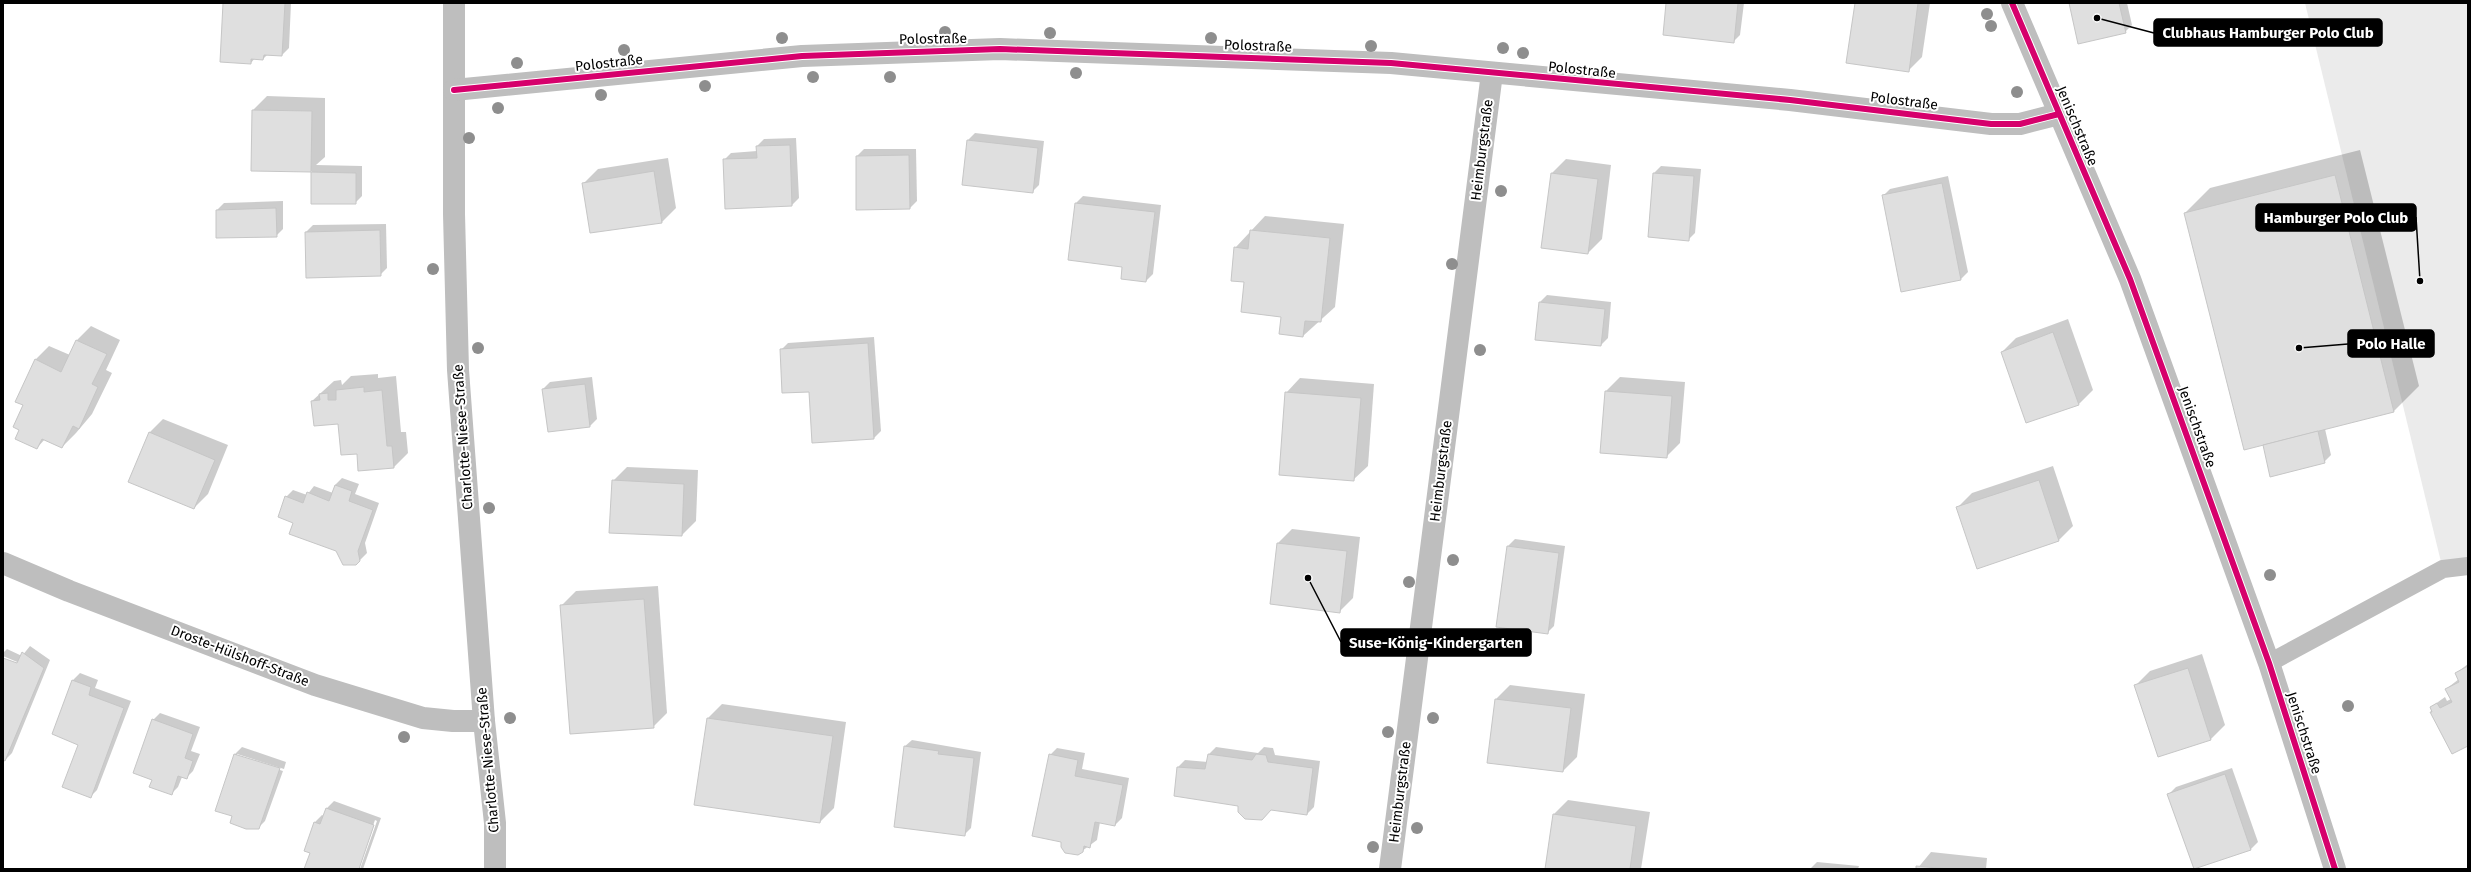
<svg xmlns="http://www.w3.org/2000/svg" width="2471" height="872" viewBox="0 0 2471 872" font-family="'Fira Sans',sans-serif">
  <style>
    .green { fill: #ebebeb }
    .shadow { fill: #0003 }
    .building { fill: #dfdfdf; stroke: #c6c6c6 }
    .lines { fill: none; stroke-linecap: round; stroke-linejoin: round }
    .lane { stroke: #bebebe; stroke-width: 18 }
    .street { stroke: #bebebe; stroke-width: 22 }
    .cycleway-casing { stroke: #fff; stroke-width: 8 }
    .cycleway { stroke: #d6006c; stroke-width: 6 }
    .tree { fill: #8e8e8e }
    .labels { text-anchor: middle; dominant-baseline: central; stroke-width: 4; stroke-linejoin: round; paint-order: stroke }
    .street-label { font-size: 14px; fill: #000; stroke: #fff }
    .leader { fill: none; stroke: #000; stroke-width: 1.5 }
    .callout-dot { fill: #000; stroke: #fff; stroke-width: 1.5 }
    .callout { fill: #000; stroke: #000; stroke-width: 1.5 }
    .callout-label { font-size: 15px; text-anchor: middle; font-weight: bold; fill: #fff }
  </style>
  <rect width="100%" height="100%" fill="#fff"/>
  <polygon class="green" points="2305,3 2468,3 2468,559 2442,566"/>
  <g class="shadow">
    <polygon points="224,3 291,3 289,48 282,55 268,54 263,59 255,58 251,63"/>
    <polygon points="1667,3 1744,3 1740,35 1733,42"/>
    <polygon points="1856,3 1930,3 1922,57 1908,71"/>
    <polygon points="2070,3 2127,3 2132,25 2125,32"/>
    <polygon points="267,96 325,98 325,157 316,165 362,166 362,196 355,203 312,203 312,171 252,170 253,110"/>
    <polygon points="975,133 1044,141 1039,185 1032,192 968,140"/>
    <polygon points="796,138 799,198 792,205 724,160 731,153 757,151 757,146 764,139"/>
    <polygon points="864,149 916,149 917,201 910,208 857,156"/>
    <polygon points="2360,150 2419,386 2394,411 2325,429 2331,455 2324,462 2263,444 2185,213 2210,188"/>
    <polygon points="668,158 676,208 662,222 591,232 584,183 598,169"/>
    <polygon points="1566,159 1611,165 1602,239 1588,253 1542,247 1552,173"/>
    <polygon points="1661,166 1701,169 1695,233 1688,240 1654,173"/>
    <polygon points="1948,176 1968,272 1961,279 1902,291 1883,196 1890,189"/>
    <polygon points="1083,196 1161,205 1153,274 1146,281 1123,266 1076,203"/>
    <polygon points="283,201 283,229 276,236 217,210 224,203"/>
    <polygon points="1265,216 1344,224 1335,307 1303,336 1245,281 1235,248"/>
    <polygon points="386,224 387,268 380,275 306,232 313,225"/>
    <polygon points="1547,295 1611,302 1608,338 1601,345 1540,302"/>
    <polygon points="2068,319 2093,390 2079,404 2027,422 2002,352 2016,338"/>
    <polygon points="91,326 120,340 106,370 112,373 92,414 76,433 62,447 45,439 37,448 21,430 35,360 49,346 70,355 77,340"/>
    <polygon points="874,337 881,431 874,438 810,390 781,350 788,343"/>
    <polygon points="378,374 378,378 396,376 401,432 406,432 408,453 394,467 358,453 339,423 312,401 334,381 341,380 342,385 351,376"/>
    <polygon points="592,377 597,419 590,426 543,389 550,382"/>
    <polygon points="1620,377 1685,382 1680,443 1666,457 1606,391"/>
    <polygon points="1300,378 1374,384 1368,466 1353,480 1286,393"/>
    <polygon points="163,419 228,445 208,494 194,508 149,433"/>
    <polygon points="2053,466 2073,526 2059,540 1977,567 1958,507 1972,493"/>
    <polygon points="627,467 698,470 696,521 682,535 613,481"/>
    <polygon points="342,478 359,484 355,494 379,503 365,543 367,553 356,564 295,522 286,497 293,490 307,495 314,486 333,493 335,485"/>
    <polygon points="1292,529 1360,537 1353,598 1339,612 1278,543"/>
    <polygon points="1515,539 1565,546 1554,626 1547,633 1508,546"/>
    <polygon points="658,586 667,713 653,727 562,605 576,591"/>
    <polygon points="30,646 50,660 12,753 5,760 3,759 3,659 22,666 22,664 3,656 3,653 7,649 22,656"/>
    <polygon points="2202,654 2225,725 2211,739 2158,756 2136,685 2150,671"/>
    <polygon points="2468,664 2468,745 2431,713 2431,707 2445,697 2447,701 2451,699 2446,689 2459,679 2456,673"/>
    <polygon points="80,673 98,680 95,688 131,701 97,790 90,797 80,744 53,734 73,680"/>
    <polygon points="1510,685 1585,694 1577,757 1563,771 1496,699"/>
    <polygon points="722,704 846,722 834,808 820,822 708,718"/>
    <polygon points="160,713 200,727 191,751 200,754 193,771 186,778 182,777 178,787 171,794 153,779 153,720"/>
    <polygon points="912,740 981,752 971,828 964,835 904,747"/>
    <polygon points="242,747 286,762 284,769 237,754 237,756 283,771 265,821 258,828 234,816 216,810 235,754"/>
    <polygon points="1216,747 1258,753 1264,747 1273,748 1275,755 1320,761 1314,807 1307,814 1239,805 1178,767 1185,760 1208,762 1209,754"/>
    <polygon points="1057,748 1085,753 1082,769 1129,778 1122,818 1115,825 1100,822 1097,840 1082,851 1062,841 1050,755"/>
    <polygon points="2232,768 2258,842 2251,849 2194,868 2169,794 2176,787"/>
    <polygon points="1568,800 1650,812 1641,869 1546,869 1554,814"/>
    <polygon points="334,801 381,818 363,869 360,869 377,821 375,820 358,869 305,869 311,852 305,850 315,822 322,815 324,816 327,808"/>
    <polygon points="1931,852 1987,858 1986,869 1917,869"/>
    <polygon points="1817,862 1859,866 1858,869 1810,869"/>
  </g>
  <g class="building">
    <polygon points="223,3 285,3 282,56 264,55 263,60 251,59 251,64 220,62"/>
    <polygon points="1666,3 1738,3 1734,43 1663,35"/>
    <polygon points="1855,3 1918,3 1909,72 1846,63"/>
    <polygon points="2069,3 2119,3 2126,33 2078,44"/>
    <polygon points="252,110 312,111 311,172 251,171"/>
    <polygon points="967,140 1038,148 1033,193 962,185"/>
    <polygon points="790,145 792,206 725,209 723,159 757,158 756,146"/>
    <polygon points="909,155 910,209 856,210 856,156"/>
    <polygon points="654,171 662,223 590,233 582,183"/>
    <polygon points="311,172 356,173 356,204 311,204"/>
    <polygon points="1551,173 1598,179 1588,254 1541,248"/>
    <polygon points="1653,173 1694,176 1689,241 1648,237"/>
    <polygon points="2335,175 2394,412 2244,450 2184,213"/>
    <polygon points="1942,183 1961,280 1901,292 1882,195"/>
    <polygon points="1075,203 1155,212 1146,282 1121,279 1122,267 1068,260"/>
    <polygon points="276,208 277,237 216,238 216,210"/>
    <polygon points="380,230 381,276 306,278 305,232"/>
    <polygon points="1250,230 1330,238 1321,322 1305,321 1303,337 1279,334 1281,317 1241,312 1244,282 1231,281 1234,247 1248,249"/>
    <polygon points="1539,302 1605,309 1601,346 1535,340"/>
    <polygon points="2053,332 2079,405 2026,423 2001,352"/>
    <polygon points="76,340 107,354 92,384 98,387 79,429 73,426 62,448 42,439 37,449 15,439 19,430 13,427 23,405 15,402 35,359 61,372"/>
    <polygon points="868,343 874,439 812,443 809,392 782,393 780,349"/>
    <polygon points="585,384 590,427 548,432 542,389"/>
    <polygon points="364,387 364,392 382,390 387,446 392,446 394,468 358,471 357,454 341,455 338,424 314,426 311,401 320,400 319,394 328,393 328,400 336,400 336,390"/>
    <polygon points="1605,391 1672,396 1667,458 1600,453"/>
    <polygon points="1285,392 1361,398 1354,481 1279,475"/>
    <polygon points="2318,431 2325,463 2270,477 2263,445"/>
    <polygon points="149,432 215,460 194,509 128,482"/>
    <polygon points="612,480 684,484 682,536 609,533"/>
    <polygon points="2039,480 2059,541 1977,569 1956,507"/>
    <polygon points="335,485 352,491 349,501 373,510 358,551 360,561 356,565 343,565 336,551 289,534 293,523 278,517 285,496 303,503 307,492 329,501"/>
    <polygon points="1277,543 1347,551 1340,613 1270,604"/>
    <polygon points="1507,546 1559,553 1548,634 1496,627"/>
    <polygon points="644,599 654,728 570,734 560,605"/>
    <polygon points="22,652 44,668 5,761 3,760 3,658 17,663"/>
    <polygon points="2468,666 2468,746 2452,754 2430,712 2432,712 2430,707 2437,703 2440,708 2452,702 2445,689 2459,682 2455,673"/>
    <polygon points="2188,668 2211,740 2158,757 2134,685"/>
    <polygon points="72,680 91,687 89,695 124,708 91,798 62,787 78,745 52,734"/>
    <polygon points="1495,699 1571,708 1563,772 1487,763"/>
    <polygon points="707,718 833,736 820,823 694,805"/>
    <polygon points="152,719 193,734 185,758 193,761 187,779 178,776 172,795 149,787 152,780 133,773"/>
    <polygon points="904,746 939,751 938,754 974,758 965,836 894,827"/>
    <polygon points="234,754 280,768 259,829 246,829 230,823 232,816 215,811"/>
    <polygon points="1049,754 1078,760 1075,776 1123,785 1115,826 1095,822 1090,848 1084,846 1083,852 1078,855 1065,853 1061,847 1061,842 1032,836"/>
    <polygon points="1208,754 1252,760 1256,754 1266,755 1268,762 1313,768 1307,815 1271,810 1262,820 1245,819 1238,812 1238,806 1174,796 1177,767 1205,769"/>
    <polygon points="2225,774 2251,850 2194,869 2167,794"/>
    <polygon points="326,808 374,825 359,869 304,869 310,853 304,851 314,822 320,824"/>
    <polygon points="1553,814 1636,826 1630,869 1545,869"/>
    <polygon points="1916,866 1948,869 1916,869"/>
  </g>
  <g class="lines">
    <polyline class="lane" points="2269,663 2443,569 2468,566"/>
    <g class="street">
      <polyline points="454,3 454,214 458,370 484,721 495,823 495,869"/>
      <polyline points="2012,3 2130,279 2269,663 2335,869"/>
      <polyline points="454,90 802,56 1000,49 1391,63 1790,100 1991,124 2020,124 2059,114"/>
      <polyline points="3,563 69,591 315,685 423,718 453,721 484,721"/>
      <polyline points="1390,869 1492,73"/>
    </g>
    <defs>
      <g id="cycleway">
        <polyline points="2012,3 2130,279 2269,663 2335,869"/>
        <polyline points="454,90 802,56 1000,49 1391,63 1790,100 1991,124 2020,124 2059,114"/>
      </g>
    </defs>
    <use href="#cycleway" class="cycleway-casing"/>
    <use href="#cycleway" class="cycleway"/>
  </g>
  <g class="tree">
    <circle cx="1987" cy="14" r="6"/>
    <circle cx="1991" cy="26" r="6"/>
    <circle cx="945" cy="32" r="6"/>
    <circle cx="1050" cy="33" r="6"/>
    <circle cx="782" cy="38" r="6"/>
    <circle cx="1211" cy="38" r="6"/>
    <circle cx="1371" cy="46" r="6"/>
    <circle cx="1503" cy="48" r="6"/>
    <circle cx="624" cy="50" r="6"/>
    <circle cx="1523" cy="53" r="6"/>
    <circle cx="517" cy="63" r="6"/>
    <circle cx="1076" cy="73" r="6"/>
    <circle cx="813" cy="77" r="6"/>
    <circle cx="890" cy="77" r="6"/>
    <circle cx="705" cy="86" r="6"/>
    <circle cx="2017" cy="92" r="6"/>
    <circle cx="601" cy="95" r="6"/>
    <circle cx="498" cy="108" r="6"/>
    <circle cx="469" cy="138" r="6"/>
    <circle cx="1501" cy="191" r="6"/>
    <circle cx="1452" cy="264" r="6"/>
    <circle cx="433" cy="269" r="6"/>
    <circle cx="478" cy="348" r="6"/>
    <circle cx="1480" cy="350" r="6"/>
    <circle cx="489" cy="508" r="6"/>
    <circle cx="1453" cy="560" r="6"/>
    <circle cx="2270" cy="575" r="6"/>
    <circle cx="1409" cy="582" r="6"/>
    <circle cx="2348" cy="706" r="6"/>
    <circle cx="510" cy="718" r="6"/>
    <circle cx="1433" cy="718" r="6"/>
    <circle cx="1388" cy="732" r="6"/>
    <circle cx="404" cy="737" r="6"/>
    <circle cx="1417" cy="828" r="6"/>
    <circle cx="1373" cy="847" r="6"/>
  </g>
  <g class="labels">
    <g class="street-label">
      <text transform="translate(933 39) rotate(-1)">Polostraße</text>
      <text transform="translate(1258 46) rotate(2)">Polostraße</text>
      <text transform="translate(609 63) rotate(-6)">Polostraße</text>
      <text transform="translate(1582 70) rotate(6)">Polostraße</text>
      <text transform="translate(1904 101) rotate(7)">Polostraße</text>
      <text transform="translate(2077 126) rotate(67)">Jenischstraße</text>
      <text transform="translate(1482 150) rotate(-83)">Heimburgstraße</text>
      <text transform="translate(2197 427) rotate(70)">Jenischstraße</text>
      <text transform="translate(463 437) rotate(-94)">Charlotte-Niese-Straße</text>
      <text transform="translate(1441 471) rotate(-83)">Heimburgstraße</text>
      <text transform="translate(240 656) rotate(21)">Droste-Hülshoff-Straße</text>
      <text transform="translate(2304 733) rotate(72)">Jenischstraße</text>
      <text transform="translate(488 760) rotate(-95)">Charlotte-Niese-Straße</text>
      <text transform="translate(1400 792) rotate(-83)">Heimburgstraße</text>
    </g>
  </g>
  <path class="leader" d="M2097 18L2154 33M2420 281L2416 217M2299 348L2348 344M1308 578L1341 642"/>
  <g class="callout-dot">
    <circle cx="2097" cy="18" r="4"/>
    <circle cx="2420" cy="281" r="4"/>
    <circle cx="2299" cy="348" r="4"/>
    <circle cx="1308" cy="578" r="4"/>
  </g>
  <g class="callout">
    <rect x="2154" y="19" width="228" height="27" rx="4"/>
    <rect x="2256" y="204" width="160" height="27" rx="4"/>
    <rect x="2348" y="330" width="86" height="27" rx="4"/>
    <rect x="1341" y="629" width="190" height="27" rx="4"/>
  </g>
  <g class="callout-label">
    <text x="2268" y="38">Clubhaus Hamburger Polo Club</text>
    <text x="2336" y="223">Hamburger Polo Club</text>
    <text x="2391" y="349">Polo Halle</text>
    <text x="1436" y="648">Suse-König-Kindergarten</text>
  </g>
  <rect width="2471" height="872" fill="none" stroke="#000000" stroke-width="8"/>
</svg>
